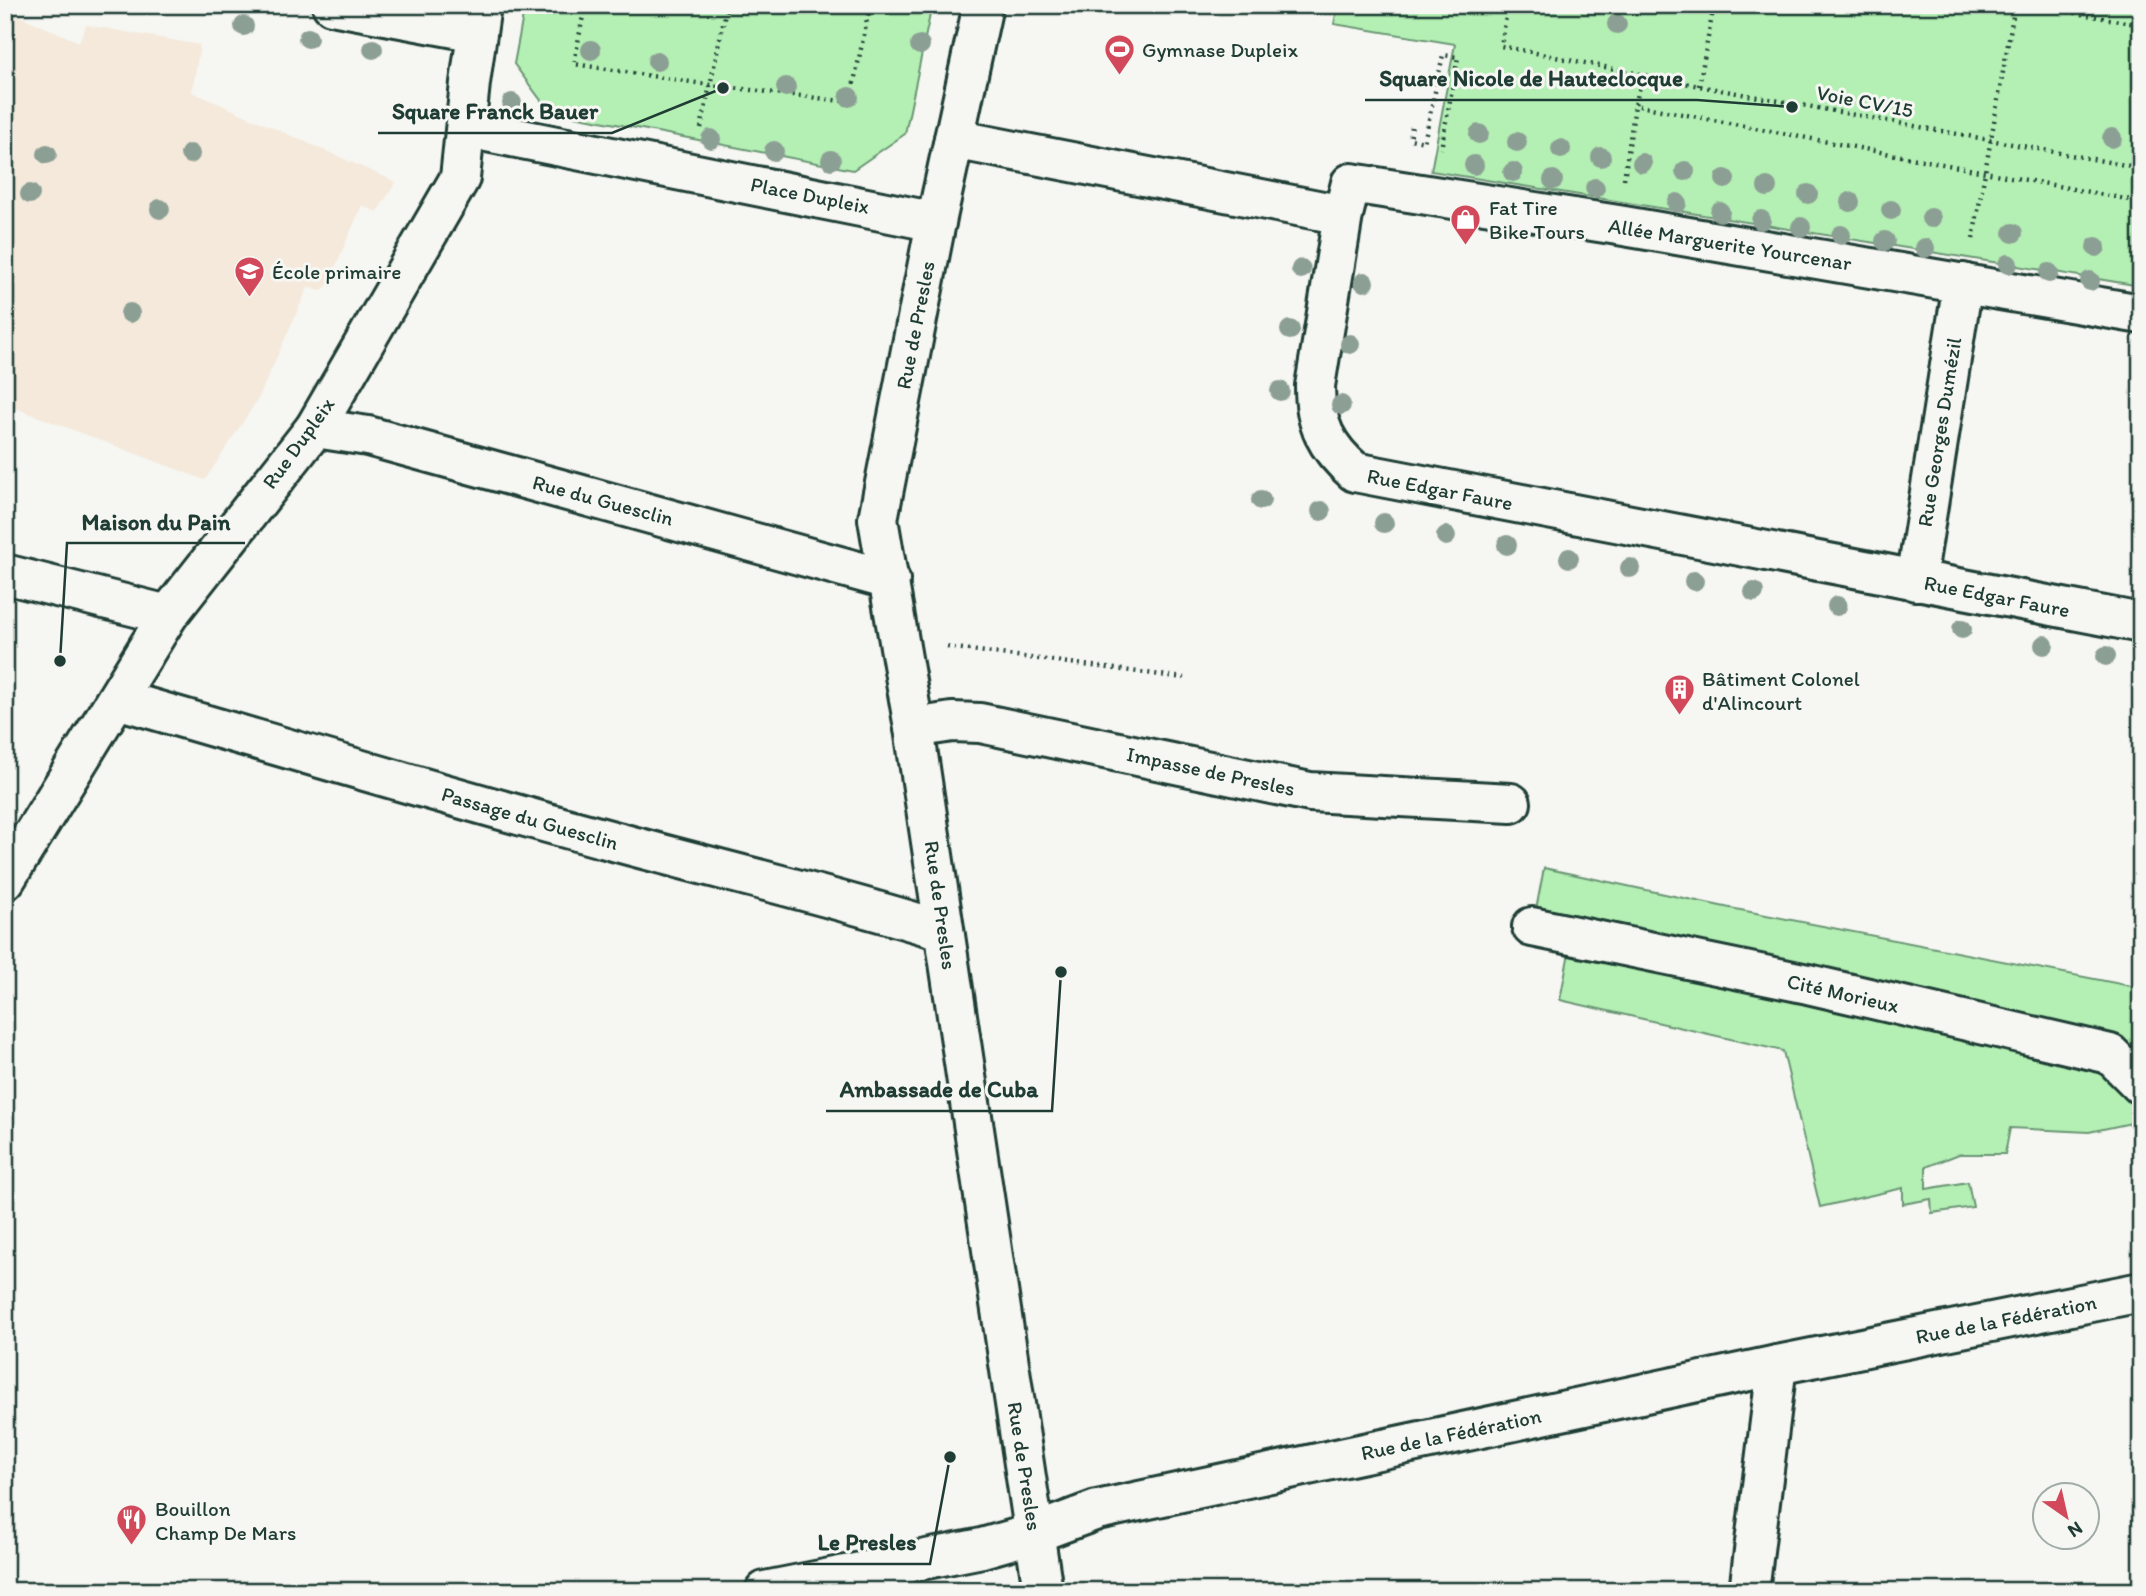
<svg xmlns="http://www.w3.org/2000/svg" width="2146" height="1596" viewBox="0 0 2146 1596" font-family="Itim,sans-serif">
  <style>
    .built { fill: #f4e9da }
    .green { fill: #b4efb4; stroke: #6a9674; stroke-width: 2 }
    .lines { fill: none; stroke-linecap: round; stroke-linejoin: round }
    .pedestrian-casing { stroke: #1f3d34; stroke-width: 44 }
    .minor-casing { stroke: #1f3d34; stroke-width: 44 }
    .path { stroke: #1f3d34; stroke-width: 4.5; stroke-dasharray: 2 5; stroke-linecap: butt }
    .pedestrian { stroke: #f6f6f2; stroke-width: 38 }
    .minor { stroke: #f6f6f2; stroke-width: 38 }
    .tree { fill: #8c9f94 }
    .labels { text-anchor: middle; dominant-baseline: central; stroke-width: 6; stroke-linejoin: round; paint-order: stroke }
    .poi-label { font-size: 21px; fill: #1f3d34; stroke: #f6f6f2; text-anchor: start }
    .street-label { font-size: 21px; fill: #1f3d34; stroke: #f6f6f2 }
    .leader { fill: none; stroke: #1f3d34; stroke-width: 2.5 }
    .callout-dot { fill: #1f3d34; stroke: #f6f6f2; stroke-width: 2.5 }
    .callout-label { font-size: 23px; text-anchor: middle; font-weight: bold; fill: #1f3d34; stroke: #f6f6f2; stroke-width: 6; stroke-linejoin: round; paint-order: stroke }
  </style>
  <rect width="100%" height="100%" fill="#f6f6f2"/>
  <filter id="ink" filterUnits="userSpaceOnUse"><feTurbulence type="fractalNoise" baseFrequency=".0143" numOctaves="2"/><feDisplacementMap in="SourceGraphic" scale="14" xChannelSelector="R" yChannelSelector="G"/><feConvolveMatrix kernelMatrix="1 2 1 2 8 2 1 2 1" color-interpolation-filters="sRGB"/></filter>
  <g filter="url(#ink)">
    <polygon class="built" points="5,10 79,42 86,25 200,45 192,92 396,182 377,212 362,205 327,286 320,291 308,287 258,399 205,480 5,404"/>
    <g class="green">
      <polygon points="525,5 932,5 905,134 853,170 549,111 514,64"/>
      <polygon points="1338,5 2141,5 2141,286 1431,171 1455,44 1334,24"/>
      <polygon points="1544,868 1725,907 2141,988 2141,1121 2089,1132 2010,1128 2005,1154 1959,1154 1926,1167 1926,1189 1968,1182 1973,1207 1932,1213 1931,1199 1903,1204 1903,1188 1820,1207 1783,1051 1560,1000 1571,942 1534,920"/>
    </g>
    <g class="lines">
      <defs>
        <g id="pedestrian">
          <polyline points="332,5 477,32"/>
          <polyline points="1343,215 1351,183 1618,225 2141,314"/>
        </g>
        <g id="minor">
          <polyline points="467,128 936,222 983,5"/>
          <path d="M954 139 1343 215 1315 386C1315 425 1326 447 1355 472L2141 623"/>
          <polyline points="936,222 878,519 914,728 1043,1591"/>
          <polyline points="315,428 368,436 890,580"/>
          <polyline points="5,574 168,615"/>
          <polyline points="1916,581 1963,283"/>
          <path d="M117 699C280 746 443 795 606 839 719 870 833 896 944 931"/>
          <polyline points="914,728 952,722 980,723 1310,792 1511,803"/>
          <polyline points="5,880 168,615 315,428 460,178 470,83 481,5"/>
          <polyline points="1532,927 1808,984 2110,1054 2141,1085"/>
          <polyline points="765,1591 982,1548 1035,1533 1097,1510 1777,1365 2141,1292"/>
          <polyline points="1749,1591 1777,1365"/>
        </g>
      </defs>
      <use href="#pedestrian" class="pedestrian-casing"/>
      <use href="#minor" class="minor-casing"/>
      <g class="path">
        <polyline points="585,5 574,64 710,85 850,102 870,5"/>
        <polyline points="1508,5 1501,46 1699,86 2141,168"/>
        <polyline points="2033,5 2141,25"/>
        <polyline points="1643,75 1635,105 2141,202"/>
        <polyline points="1699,86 1714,5"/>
        <polyline points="1412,127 1410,139 1424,142 1443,55 1458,57 1441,149"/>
        <polyline points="701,128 727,5"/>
        <polyline points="1624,179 1635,105"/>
        <polyline points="1973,239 2015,5"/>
        <polyline points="947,647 1184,678"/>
      </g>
      <use href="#pedestrian" class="pedestrian"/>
      <use href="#minor" class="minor"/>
    </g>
    <g class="tree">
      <circle cx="1617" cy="24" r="10"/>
      <circle cx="244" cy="26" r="10"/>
      <circle cx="308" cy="38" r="10"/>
      <circle cx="920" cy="45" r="10"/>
      <circle cx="373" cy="49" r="10"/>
      <circle cx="591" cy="50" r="10"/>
      <circle cx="657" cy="61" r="10"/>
      <circle cx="786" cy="87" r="10"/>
      <circle cx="849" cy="97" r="10"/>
      <circle cx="512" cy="103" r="10"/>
      <circle cx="1479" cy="134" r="10"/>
      <circle cx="2112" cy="138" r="10"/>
      <circle cx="711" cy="139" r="10"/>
      <circle cx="1517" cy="142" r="10"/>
      <circle cx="1561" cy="149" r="10"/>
      <circle cx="774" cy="151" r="10"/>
      <circle cx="47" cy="154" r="10"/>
      <circle cx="190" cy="154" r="10"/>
      <circle cx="1601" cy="157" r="10"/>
      <circle cx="831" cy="160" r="10"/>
      <circle cx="1642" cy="163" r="10"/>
      <circle cx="1474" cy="165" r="10"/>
      <circle cx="1685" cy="171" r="10"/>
      <circle cx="1513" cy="172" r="10"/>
      <circle cx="1725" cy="179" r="10"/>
      <circle cx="1553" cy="180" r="10"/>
      <circle cx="1767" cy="187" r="10"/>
      <circle cx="1595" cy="188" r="10"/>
      <circle cx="30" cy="194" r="10"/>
      <circle cx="1808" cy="194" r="10"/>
      <circle cx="1850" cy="202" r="10"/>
      <circle cx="1677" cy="203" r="10"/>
      <circle cx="160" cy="209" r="10"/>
      <circle cx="1891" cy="210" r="10"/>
      <circle cx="1720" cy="212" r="10"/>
      <circle cx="1931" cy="218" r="10"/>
      <circle cx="1761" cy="220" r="10"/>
      <circle cx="1801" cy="227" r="10"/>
      <circle cx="2013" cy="233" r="10"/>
      <circle cx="1841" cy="235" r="10"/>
      <circle cx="1885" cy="241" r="10"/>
      <circle cx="2096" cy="247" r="10"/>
      <circle cx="1925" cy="248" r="10"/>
      <circle cx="2008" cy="264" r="10"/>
      <circle cx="1301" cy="269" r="10"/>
      <circle cx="2049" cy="273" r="10"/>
      <circle cx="2090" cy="281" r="10"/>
      <circle cx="1364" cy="282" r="10"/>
      <circle cx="130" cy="313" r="10"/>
      <circle cx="1290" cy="330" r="10"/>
      <circle cx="1350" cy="344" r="10"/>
      <circle cx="1280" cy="391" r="10"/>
      <circle cx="1341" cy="405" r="10"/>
      <circle cx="1261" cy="500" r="10"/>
      <circle cx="1321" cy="511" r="10"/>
      <circle cx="1384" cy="523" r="10"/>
      <circle cx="1446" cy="536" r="10"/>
      <circle cx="1507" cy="545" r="10"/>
      <circle cx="1569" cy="558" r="10"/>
      <circle cx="1630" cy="568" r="10"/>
      <circle cx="1694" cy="581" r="10"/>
      <circle cx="1754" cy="592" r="10"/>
      <circle cx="1837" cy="606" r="10"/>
      <circle cx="1962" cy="629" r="10"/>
      <circle cx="2044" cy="645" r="10"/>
      <circle cx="2106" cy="656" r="10"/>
    </g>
  </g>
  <defs>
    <symbol id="stadium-pin" viewBox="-11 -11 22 30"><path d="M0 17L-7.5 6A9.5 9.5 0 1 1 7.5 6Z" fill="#d1495b" stroke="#f6f6f2"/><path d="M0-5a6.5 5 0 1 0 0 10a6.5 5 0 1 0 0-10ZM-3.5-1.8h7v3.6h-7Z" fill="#fff"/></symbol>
    <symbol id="shop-pin" viewBox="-11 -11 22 30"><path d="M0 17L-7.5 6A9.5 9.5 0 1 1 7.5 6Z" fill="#d1495b" stroke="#f6f6f2"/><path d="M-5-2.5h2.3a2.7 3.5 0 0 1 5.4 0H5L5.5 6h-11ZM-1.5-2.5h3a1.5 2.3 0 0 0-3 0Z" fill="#fff"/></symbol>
    <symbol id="school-pin" viewBox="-11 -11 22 30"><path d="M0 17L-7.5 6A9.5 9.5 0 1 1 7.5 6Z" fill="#d1495b" stroke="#f6f6f2"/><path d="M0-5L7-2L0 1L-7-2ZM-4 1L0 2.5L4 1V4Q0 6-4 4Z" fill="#fff"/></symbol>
    <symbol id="building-pin" viewBox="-11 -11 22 30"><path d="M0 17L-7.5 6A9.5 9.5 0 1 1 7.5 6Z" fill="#d1495b" stroke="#f6f6f2"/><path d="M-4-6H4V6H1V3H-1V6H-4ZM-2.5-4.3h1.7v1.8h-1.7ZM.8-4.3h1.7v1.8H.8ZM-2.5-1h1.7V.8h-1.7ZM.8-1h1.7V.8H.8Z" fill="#fff"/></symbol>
    <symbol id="restaurant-pin" viewBox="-11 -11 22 30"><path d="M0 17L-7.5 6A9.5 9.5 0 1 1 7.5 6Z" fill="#d1495b" stroke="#f6f6f2"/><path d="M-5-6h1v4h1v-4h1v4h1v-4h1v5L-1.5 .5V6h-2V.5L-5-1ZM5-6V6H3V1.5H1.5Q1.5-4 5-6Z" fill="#fff"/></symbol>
  </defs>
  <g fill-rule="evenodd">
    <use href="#stadium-pin" x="1102" y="32" width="35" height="47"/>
    <use href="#shop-pin" x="1448" y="202" width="35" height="47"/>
    <use href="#school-pin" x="232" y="254" width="35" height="47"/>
    <use href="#building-pin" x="1662" y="672" width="35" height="47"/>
    <use href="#restaurant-pin" x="114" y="1502" width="35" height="47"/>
  </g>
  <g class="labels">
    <g class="poi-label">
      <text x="1142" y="49">Gymnase Dupleix</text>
      <text x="1489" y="207">Fat Tire<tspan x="1489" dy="24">Bike Tours</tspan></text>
      <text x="272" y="271">École primaire</text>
      <text x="1702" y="678">Bâtiment Colonel<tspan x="1702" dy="24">d'Alincourt</tspan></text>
      <text x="155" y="1508">Bouillon<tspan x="155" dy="24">Champ De Mars</tspan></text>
    </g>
    <g class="street-label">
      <text transform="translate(1865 101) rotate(11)">Voie CV/15</text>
      <text transform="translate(810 195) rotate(11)">Place Dupleix</text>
      <text transform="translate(1730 244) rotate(9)">Allée Marguerite Yourcenar</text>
      <text transform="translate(915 325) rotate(-79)">Rue de Presles</text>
      <text transform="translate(1939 432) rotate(-81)">Rue Georges Dumézil</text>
      <text transform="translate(298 443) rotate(-54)">Rue Dupleix</text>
      <text transform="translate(1440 489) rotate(11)">Rue Edgar Faure</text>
      <text transform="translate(603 500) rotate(15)">Rue du Guesclin</text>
      <text transform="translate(1997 596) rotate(11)">Rue Edgar Faure</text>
      <text transform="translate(1211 771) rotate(12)">Impasse de Presles</text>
      <text transform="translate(530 818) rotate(16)">Passage du Guesclin</text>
      <text transform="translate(941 905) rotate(82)">Rue de Presles</text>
      <text transform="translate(1843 993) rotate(13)">Cité Morieux</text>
      <text transform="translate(2006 1319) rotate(-11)">Rue de la Fédération</text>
      <text transform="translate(1451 1434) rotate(-12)">Rue de la Fédération</text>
      <text transform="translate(1025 1466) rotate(81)">Rue de Presles</text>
    </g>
  </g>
  <path class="leader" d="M1792 107L1697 100H1365M723 88L612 133H378M60 661L67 543H245M1061 972L1052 1111H826M950 1457L930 1564H803"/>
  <g class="callout-dot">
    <circle cx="1792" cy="107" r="7"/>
    <circle cx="723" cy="88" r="7"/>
    <circle cx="60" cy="661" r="7"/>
    <circle cx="1061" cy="972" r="7"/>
    <circle cx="950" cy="1457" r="7"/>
  </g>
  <g class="callout-label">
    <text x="1531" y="86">Square Nicole de Hauteclocque</text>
    <text x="495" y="119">Square Franck Bauer</text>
    <text x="156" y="530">Maison du Pain</text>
    <text x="939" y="1097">Ambassade de Cuba</text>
    <text x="867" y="1550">Le Presles</text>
  </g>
  <rect width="2146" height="1596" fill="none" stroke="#f6f6f2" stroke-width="28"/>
  <rect x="14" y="14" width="2118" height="1568" fill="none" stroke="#1f3d34" stroke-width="2.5" filter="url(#ink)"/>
  <g transform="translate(2066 1516) rotate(146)"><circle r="33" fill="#f6f6f2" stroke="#a0aca6" stroke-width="2"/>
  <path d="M0-5L12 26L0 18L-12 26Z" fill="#d1495b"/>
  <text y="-10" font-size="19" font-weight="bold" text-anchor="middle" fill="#1f3d34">N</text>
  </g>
</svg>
